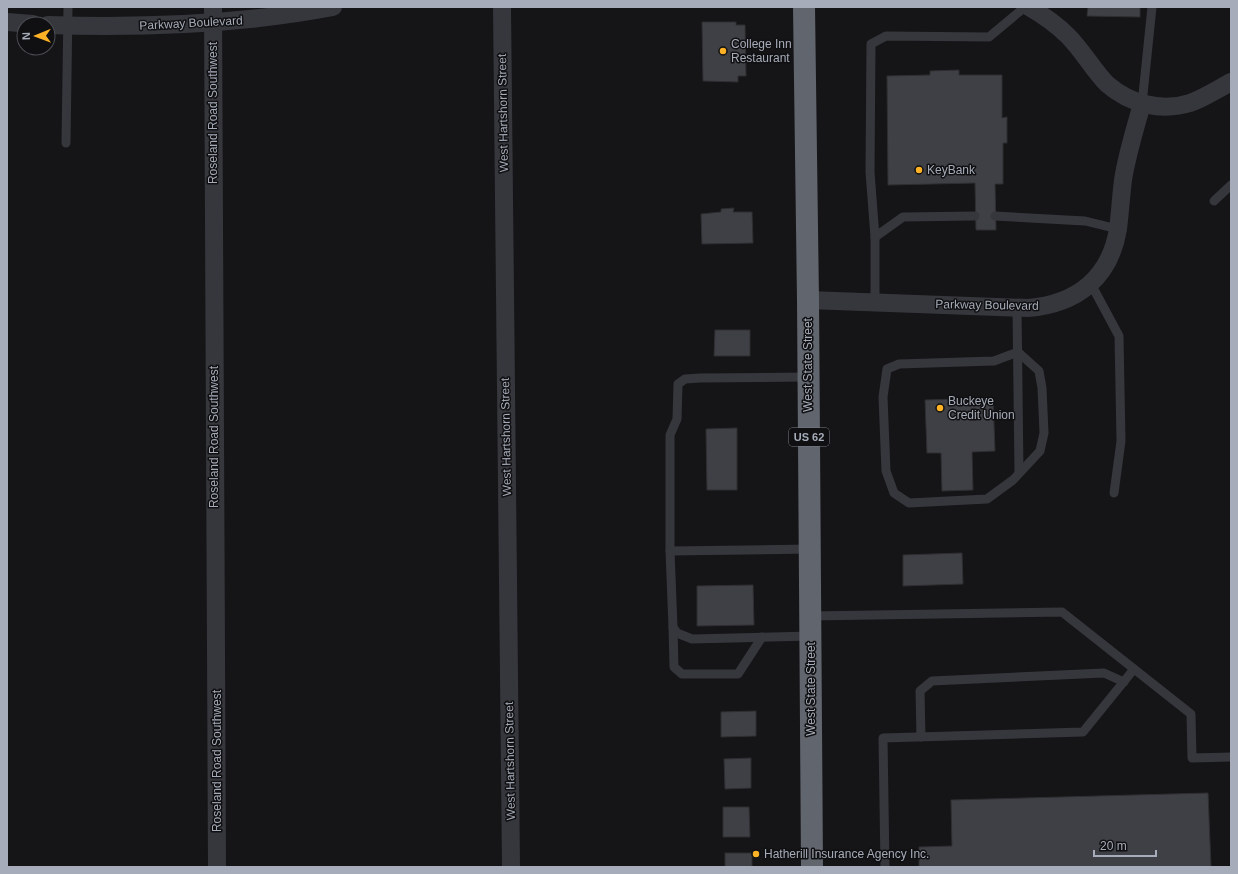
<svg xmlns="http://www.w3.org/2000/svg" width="1238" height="874" viewBox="0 0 1238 874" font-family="Helvetica,sans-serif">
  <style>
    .building { fill: #3f4045; stroke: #2f2f33 }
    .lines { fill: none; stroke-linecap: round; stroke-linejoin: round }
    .lane { stroke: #36373d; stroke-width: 9 }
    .street { stroke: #36373d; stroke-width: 18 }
    .highway { stroke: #61656e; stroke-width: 22 }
    .poi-dot { fill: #ffb225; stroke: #101012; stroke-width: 1.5 }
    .labels { text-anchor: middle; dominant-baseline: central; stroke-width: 3; stroke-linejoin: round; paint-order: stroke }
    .shield { fill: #101012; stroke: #797d87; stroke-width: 1 }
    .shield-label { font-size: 11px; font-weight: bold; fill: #a6acb9 }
    .street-label { font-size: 12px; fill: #a6acb9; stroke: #101012 }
    .poi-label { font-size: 12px; fill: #a6acb9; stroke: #101012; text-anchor: start }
  </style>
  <rect width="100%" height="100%" fill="#151517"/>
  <g class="building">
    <polygon points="1088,7 1140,7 1140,17 1087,16"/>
    <polygon points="702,22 736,22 736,25 745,25 746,76 738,76 738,82 703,81"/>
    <polygon points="959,70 959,75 1002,75 1002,118 1007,117 1007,143 1003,143 1003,184 995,184 996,230 976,230 975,183 888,185 887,76 930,75 930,71"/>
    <polygon points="734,208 733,212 752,212 753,243 702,244 701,214 721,212 721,209"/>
    <polygon points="715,330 750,330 750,356 714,356"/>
    <polygon points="993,398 995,451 972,452 973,490 942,491 941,453 927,453 925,400"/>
    <polygon points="737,428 737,490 707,490 706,429"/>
    <polygon points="962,553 963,584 903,586 903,555"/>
    <polygon points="753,585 754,625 697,626 697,586"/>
    <polygon points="756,711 756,736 721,737 721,712"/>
    <polygon points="751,758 751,788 725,789 724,759"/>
    <polygon points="1208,793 1211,867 919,867 919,847 952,846 951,800"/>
    <polygon points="723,807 749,807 750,837 723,837"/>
    <rect x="725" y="853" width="27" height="14"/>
  </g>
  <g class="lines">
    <g class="lane">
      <polyline points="1142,104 1152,7"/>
      <polyline points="66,143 68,7"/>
      <polyline points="1214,201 1231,185"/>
      <polyline points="995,216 1085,221 1118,229"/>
      <polyline points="875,237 903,217 975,216"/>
      <polyline points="1091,284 1119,336 1121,441 1114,493"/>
      <polyline points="875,302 875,237 870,172 871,44 886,36 989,37 1025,7"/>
      <polyline points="1017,307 1019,473"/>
      <polygon points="1018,352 1039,371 1042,388 1044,433 1040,451 1013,480 987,499 909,503 894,493 886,471 883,397 887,369 899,364 994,361"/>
      <polyline points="808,377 700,378 685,379 678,384 677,419 670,435 670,551 673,627 677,633 692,639 811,636"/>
      <polyline points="670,551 810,549"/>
      <polyline points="810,616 1062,612 1191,714 1192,758 1231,757"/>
      <polyline points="673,627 674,667 682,674 738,674 762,637"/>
      <polyline points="921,737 920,691 932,681 1104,673 1124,682"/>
      <polyline points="885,867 883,738 1083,732 1134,669"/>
    </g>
    <g class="street">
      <polyline points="213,7 217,867"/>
      <polyline points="502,7 511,867"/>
      <path d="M1029 7C1043 15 1057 25 1068 36 1083 51 1093 70 1107 84 1130 104 1161 112 1190 103 1204 98 1218 89 1231 82"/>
      <polyline points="7,22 33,24"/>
      <path d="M48 25C143 28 239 25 333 7"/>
      <path d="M808 300 1028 308C1077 304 1110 278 1118 229 1120 213 1121 196 1123 180 1127 154 1135 129 1142 104"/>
    </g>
    <polyline class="highway" points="804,7 808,300 812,867"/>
  </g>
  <g class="poi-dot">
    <circle cx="723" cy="51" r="4"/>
    <circle cx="919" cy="170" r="4"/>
    <circle cx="940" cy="408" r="4"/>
    <circle cx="756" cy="854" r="4"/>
  </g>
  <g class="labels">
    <rect class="shield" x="789" y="428" width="40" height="18" rx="3"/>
    <g class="shield-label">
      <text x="809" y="437">US 62</text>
    </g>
    <g class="street-label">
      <text transform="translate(191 23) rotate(-3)">Parkway Boulevard</text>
      <text transform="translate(213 113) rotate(-90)">Roseland Road Southwest</text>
      <text transform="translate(503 113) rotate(-91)">West Hartshorn Street</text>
      <text transform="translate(987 305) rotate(1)">Parkway Boulevard</text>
      <text transform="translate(808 365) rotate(-90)">West State Street</text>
      <text transform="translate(214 437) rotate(-90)">Roseland Road Southwest</text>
      <text transform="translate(506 437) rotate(-91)">West Hartshorn Street</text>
      <text transform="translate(811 689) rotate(-90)">West State Street</text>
      <text transform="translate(217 761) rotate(-90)">Roseland Road Southwest</text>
      <text transform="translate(510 761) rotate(-91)">West Hartshorn Street</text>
    </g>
    <g class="poi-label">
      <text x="731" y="44">College Inn<tspan x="731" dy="14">Restaurant</tspan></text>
      <text x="927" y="170">KeyBank</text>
      <text x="948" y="401">Buckeye<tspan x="948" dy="14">Credit Union</tspan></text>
      <text x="764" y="854">Hatherill Insurance Agency Inc.</text>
    </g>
  </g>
  <rect width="1238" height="874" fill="none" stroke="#a6acb9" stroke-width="16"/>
  <g transform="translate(36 36) rotate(269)"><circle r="19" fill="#101012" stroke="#4c4e55"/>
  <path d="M0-3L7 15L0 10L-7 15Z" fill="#ffb225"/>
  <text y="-6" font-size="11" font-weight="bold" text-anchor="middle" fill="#a6acb9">N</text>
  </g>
  <path d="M1094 850v6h62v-6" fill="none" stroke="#a6acb9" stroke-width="2"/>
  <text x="1100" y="850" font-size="12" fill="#a6acb9" stroke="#101012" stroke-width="3" paint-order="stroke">20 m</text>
</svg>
